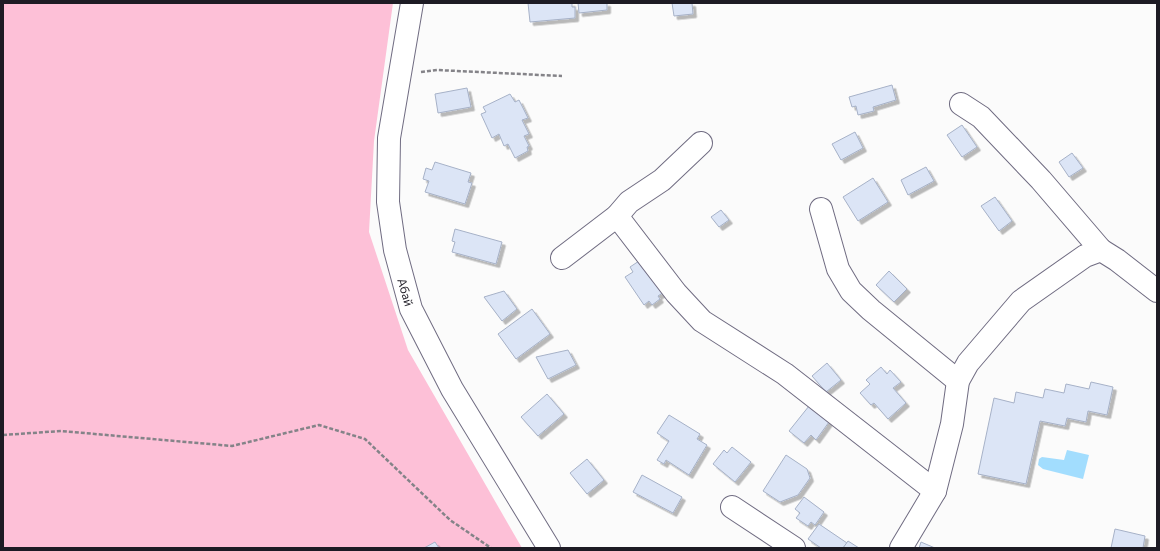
<svg xmlns="http://www.w3.org/2000/svg" width="1160" height="551" viewBox="0 0 1160 551" font-family="Commissioner,sans-serif">
  <style>
    .green { fill: #fdc0d7 }
    .water { fill: #a2ddfe }
    .building { fill: #dce5f6; stroke: #a6b1c7; filter: url(#shadow) }
    .lines { fill: none; stroke-linecap: round; stroke-linejoin: round }
    .minor-casing { stroke: #706c82; stroke-width: 24 }
    .path { stroke: #848388; stroke-width: 2.5; stroke-dasharray: 4 2; stroke-linecap: butt }
    .minor { stroke: #fff; stroke-width: 22 }
    .labels { text-anchor: middle; dominant-baseline: central; stroke-width: 4; stroke-linejoin: round; paint-order: stroke }
    .street-label { font-size: 12px; fill: #1d1b24; stroke: #fff }
  </style>
  <defs>
    <filter id="shadow"><feDropShadow dx="3.5" dy="3.5" stdDeviation="0" flood-color="#0004"/></filter>
  </defs>
  <rect width="100%" height="100%" fill="#fbfbfb"/>
  <polygon class="green" points="3,3 393,3 374,141 369,232 408,350 522,548 3,548"/>
  <polygon class="water" points="1067,450 1089,455 1083,479 1043,469 1038,465 1039,459 1042,457 1064,460"/>
  <g class="building">
    <polygon points="528,3 572,3 572,7 575,7 575,18 530,22"/>
    <polygon points="578,3 607,3 607,10 579,13"/>
    <polygon points="672,3 692,3 693,14 674,16"/>
    <polygon points="892,85 896,100 873,107 874,111 858,115 856,106 852,107 849,97"/>
    <polygon points="467,88 471,107 438,113 435,94"/>
    <polygon points="510,94 515,102 519,100 528,118 522,120 529,134 524,136 529,146 527,147 528,151 515,158 508,144 504,146 499,134 492,138 481,114 486,112 483,107"/>
    <polygon points="962,125 977,147 962,157 947,135"/>
    <polygon points="855,132 863,148 841,160 832,144"/>
    <polygon points="1072,153 1083,168 1069,177 1059,162"/>
    <polygon points="435,162 471,173 468,182 472,183 465,204 425,192 429,181 423,179 426,168 432,170"/>
    <polygon points="926,167 934,181 908,195 901,180"/>
    <polygon points="873,178 888,202 858,221 843,197"/>
    <polygon points="995,197 1012,221 999,231 981,206"/>
    <polygon points="721,210 729,220 719,227 711,217"/>
    <polygon points="455,229 502,242 496,264 452,252 455,242 452,241"/>
    <polygon points="645,257 664,292 658,296 660,299 652,305 649,301 644,305 625,277 633,272 630,267"/>
    <polygon points="889,271 907,289 894,302 876,285"/>
    <polygon points="504,291 517,309 502,321 484,297"/>
    <polygon points="532,309 550,334 516,359 498,334"/>
    <polygon points="568,350 576,365 548,379 536,357"/>
    <polygon points="827,363 841,380 826,392 812,376"/>
    <polygon points="881,367 887,374 890,370 901,382 893,388 906,403 888,419 874,403 871,405 860,393 870,384 866,380"/>
    <polygon points="1091,382 1113,387 1107,415 1088,411 1086,422 1067,418 1065,426 1040,421 1026,484 978,474 994,398 1014,403 1016,392 1043,398 1045,389 1064,393 1066,384 1089,389"/>
    <polygon points="547,394 564,414 538,436 521,417"/>
    <polygon points="809,406 829,422 816,440 811,435 804,443 789,431"/>
    <polygon points="669,415 700,434 697,439 707,445 689,475 666,460 664,464 657,460 669,441 657,433"/>
    <polygon points="732,447 751,462 735,482 713,464 724,450 727,453"/>
    <polygon points="786,455 807,469 810,478 798,495 780,502 763,491"/>
    <polygon points="587,459 604,480 587,494 570,473"/>
    <polygon points="642,475 682,497 673,513 633,492"/>
    <polygon points="804,497 824,512 815,525 811,522 808,526 796,518 800,513 795,509"/>
    <polygon points="819,524 847,543 843,548 821,548 808,539"/>
    <polygon points="1115,529 1145,536 1143,548 1111,548"/>
    <polygon points="848,541 859,548 843,548"/>
    <polygon points="435,542 439,548 424,548"/>
    <polygon points="921,542 935,548 919,548"/>
  </g>
  <g class="lines">
    <defs>
      <g id="minor">
        <polyline points="412,3 389,138 388,202 395,250 411,309 452,389 549,548"/>
        <polyline points="961,104 981,117 1041,180 1101,250"/>
        <polyline points="821,209 838,269 851,291 871,310 958,381"/>
        <polyline points="617,216 676,293 702,321 785,374 935,491"/>
        <polyline points="562,258 617,216 629,202 662,180 701,143"/>
        <polyline points="732,507 794,548"/>
        <polyline points="901,548 935,491 952,424 958,381 968,363 1021,301 1085,256 1101,250 1117,260 1157,291"/>
      </g>
    </defs>
    <use href="#minor" class="minor-casing"/>
    <g class="path">
      <polyline points="421,72 437,70 562,76"/>
      <polyline points="3,435 61,431 232,446 319,425 365,439 450,520 491,548"/>
    </g>
    <use href="#minor" class="minor"/>
  </g>
  <g class="labels">
    <g class="street-label">
      <text transform="translate(406 292) rotate(74)">Абай</text>
    </g>
  </g>
  <rect width="1160" height="551" fill="none" stroke="#1d1b24" stroke-width="8"/>
</svg>
